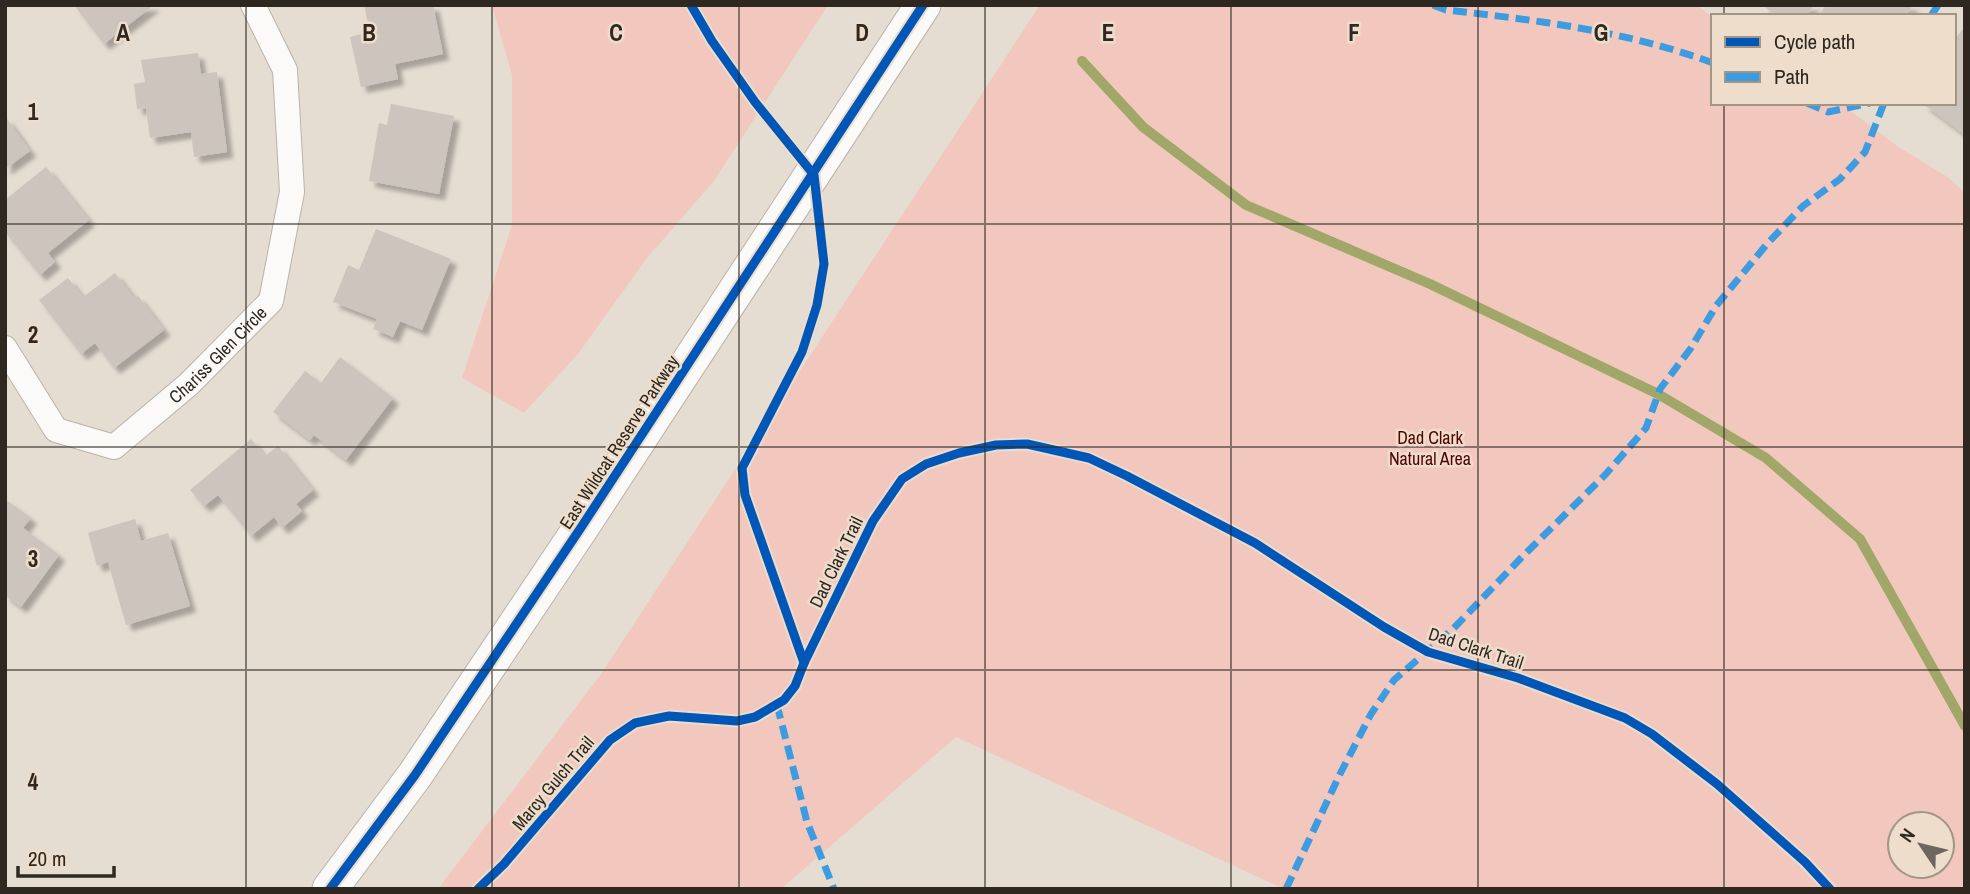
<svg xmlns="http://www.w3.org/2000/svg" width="1970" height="894" viewBox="0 0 1970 894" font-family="'Archivo Narrow',sans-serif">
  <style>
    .green { fill: #f2c8be; fill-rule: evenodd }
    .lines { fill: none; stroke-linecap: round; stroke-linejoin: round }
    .stream { stroke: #a0a768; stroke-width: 10 }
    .building { fill: #ccc4bd; filter: url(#shadow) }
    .street-casing { stroke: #bab3ab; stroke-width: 26 }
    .secondary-casing { stroke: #bab3ab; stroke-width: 37 }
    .street { stroke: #fbfaf8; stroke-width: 24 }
    .secondary { stroke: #fbfaf8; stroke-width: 35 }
    .quiet { stroke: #3d9ce0; stroke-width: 7; stroke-dasharray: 14 7; stroke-linecap: butt }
    .cycleway-casing { stroke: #edddca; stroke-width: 13 }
    .cycleway { stroke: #0057b8; stroke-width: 9 }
    .grid { fill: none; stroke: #2e2821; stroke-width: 2; stroke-opacity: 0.55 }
    .labels { text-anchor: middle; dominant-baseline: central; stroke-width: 5; stroke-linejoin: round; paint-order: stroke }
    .street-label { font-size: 18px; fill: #2e2821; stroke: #edddca }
    .park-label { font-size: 18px; fill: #540204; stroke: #edddca }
    .grid-label { font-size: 23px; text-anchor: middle; font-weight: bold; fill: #2e2821; stroke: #edddca; stroke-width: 5; stroke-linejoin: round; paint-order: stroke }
  </style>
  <defs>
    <filter id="shadow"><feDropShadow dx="6" dy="6" stdDeviation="2" flood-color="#0004"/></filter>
  </defs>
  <rect width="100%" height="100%" fill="#e5dcd2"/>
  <g class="green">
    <polygon points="492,5 828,5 714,181 647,258 578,354 524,413 462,378 512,225 512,75"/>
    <path d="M1040 5H1696L1713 17V103H1840L1897 146 1949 178 1965 193V889H1284L956 737 781 889H438L601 674ZM1900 824H1942V866H1900Z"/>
  </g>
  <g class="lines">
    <polyline class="stream" points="1082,61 1143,127 1246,205 1430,284 1658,394 1766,458 1860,539 1965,726"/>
  </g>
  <g class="building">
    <polygon points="74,5 154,5 104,44"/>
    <polygon points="364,5 433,5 443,54 395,64 398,79 361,87 350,37 370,32"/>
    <polygon points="1762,5 1814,5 1806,16 1777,16"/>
    <polygon points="1826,5 1913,5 1905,16 1818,16"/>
    <polygon points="1965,26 1965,135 1922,103 1954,103 1954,40"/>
    <polygon points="198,53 201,74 217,72 227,152 194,157 191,132 150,138 146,108 137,109 134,84 145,82 141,60"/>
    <polygon points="391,104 454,116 439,194 369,181 379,123 387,125"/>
    <polygon points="5,116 30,151 5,169"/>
    <polygon points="46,167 89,220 48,253 55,262 40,275 5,232 5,200"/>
    <polygon points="376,229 451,259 422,330 400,321 393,337 373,329 377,319 333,302 348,265 359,270"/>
    <polygon points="115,273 134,298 138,296 164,330 114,368 95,343 81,354 39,300 68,278 83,297"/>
    <polygon points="340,357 393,398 346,460 314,435 310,440 273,412 305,371 321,383"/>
    <polygon points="251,439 265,456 278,446 313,490 296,504 302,511 282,528 274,517 251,536 218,495 204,506 190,490"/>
    <polygon points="5,499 31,518 23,528 59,555 21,607 5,595"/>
    <polygon points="135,519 141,541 168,533 190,606 126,625 108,562 97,566 88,533"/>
  </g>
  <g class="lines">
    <defs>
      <g id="street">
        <path id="s1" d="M5 348 56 430 114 447 189 384 271 301 292 192 285 70 253 5"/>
      </g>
      <polyline id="secondary" points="330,889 415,775 580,529 923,5"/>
    </defs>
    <use href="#street" class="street-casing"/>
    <use href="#secondary" class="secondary-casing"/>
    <use href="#street" class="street"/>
    <use href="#secondary" class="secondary"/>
    <g class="quiet">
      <path d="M1433 5 1446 10C1536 20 1627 31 1713 63"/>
      <polyline points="1931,16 1938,5"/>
      <polyline points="1807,103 1828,112 1870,103"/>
      <polyline points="777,705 807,822 834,889"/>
      <polyline points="1286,889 1340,774 1371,714 1394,680 1453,629 1521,558 1605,475 1646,428 1660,389 1691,348 1716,306 1767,244 1803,206 1840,179 1865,152 1884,103"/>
    </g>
    <defs>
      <g id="cycleway">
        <polyline points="691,5 712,41 755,102 814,175 824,264 817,305 802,352 742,468 745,495 804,663 873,521 902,479 926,464 959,453 996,445 1027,444 1089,458 1127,476 1255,543 1384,627 1428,652 1518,678 1625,718 1652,734 1717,784 1805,862 1830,889"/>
        <polyline points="330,889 415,775 580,529 923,5"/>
        <polyline points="478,889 504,864 610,740 635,723 669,716 737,721 755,717 784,700 795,686 804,663"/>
      </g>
    </defs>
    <use href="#cycleway" class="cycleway-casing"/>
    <use href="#cycleway" class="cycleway"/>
  </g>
  <path class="grid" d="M246 5V889M492 5V889M739 5V889M985 5V889M1231 5V889M1478 5V889M1724 5V16M1724 103V889M5 224H1965M5 447H1965M5 670H1965"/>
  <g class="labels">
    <g class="street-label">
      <text stroke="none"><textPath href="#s1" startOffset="296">Chariss Glen Circle</textPath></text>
      <text transform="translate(619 442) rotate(-57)">East Wildcat Reserve Parkway</text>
      <text transform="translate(836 562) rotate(-64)">Dad Clark Trail</text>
      <text transform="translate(1476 648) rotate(18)">Dad Clark Trail</text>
      <text transform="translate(553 783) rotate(-50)">Marcy Gulch Trail</text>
    </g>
    <g class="park-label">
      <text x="1430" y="437">Dad Clark<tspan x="1430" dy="21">Natural Area</tspan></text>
    </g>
  </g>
  <g class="grid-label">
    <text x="123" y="41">A</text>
    <text x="369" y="41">B</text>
    <text x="616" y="41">C</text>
    <text x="862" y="41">D</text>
    <text x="1108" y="41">E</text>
    <text x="1354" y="41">F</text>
    <text x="1601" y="41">G</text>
    <text x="33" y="120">1</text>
    <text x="33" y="343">2</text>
    <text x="33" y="567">3</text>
    <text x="33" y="790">4</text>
  </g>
  <rect width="1970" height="894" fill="none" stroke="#2e2821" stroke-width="14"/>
  <rect x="1711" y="14" width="245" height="91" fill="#edddca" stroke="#a19586" stroke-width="2"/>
  <rect x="1725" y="37" width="35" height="10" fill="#0057b8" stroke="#a19586" stroke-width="2"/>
  <text x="1774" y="49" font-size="21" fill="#2e2821">Cycle path</text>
  <rect x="1725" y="72" width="35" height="10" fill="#3d9ce0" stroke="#a19586" stroke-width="2"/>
  <text x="1774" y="84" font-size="21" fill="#2e2821">Path</text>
  <g transform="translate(1921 845) rotate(305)"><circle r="33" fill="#edddca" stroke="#a19586" stroke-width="2"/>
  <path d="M0-5L12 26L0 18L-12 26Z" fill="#6e675f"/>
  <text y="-10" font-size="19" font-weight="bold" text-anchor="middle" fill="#2e2821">N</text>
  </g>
  <path d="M18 866v10h96v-10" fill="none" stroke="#2e2821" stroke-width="3.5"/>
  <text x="28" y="866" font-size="21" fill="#2e2821" stroke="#edddca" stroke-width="5" paint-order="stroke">20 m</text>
</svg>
